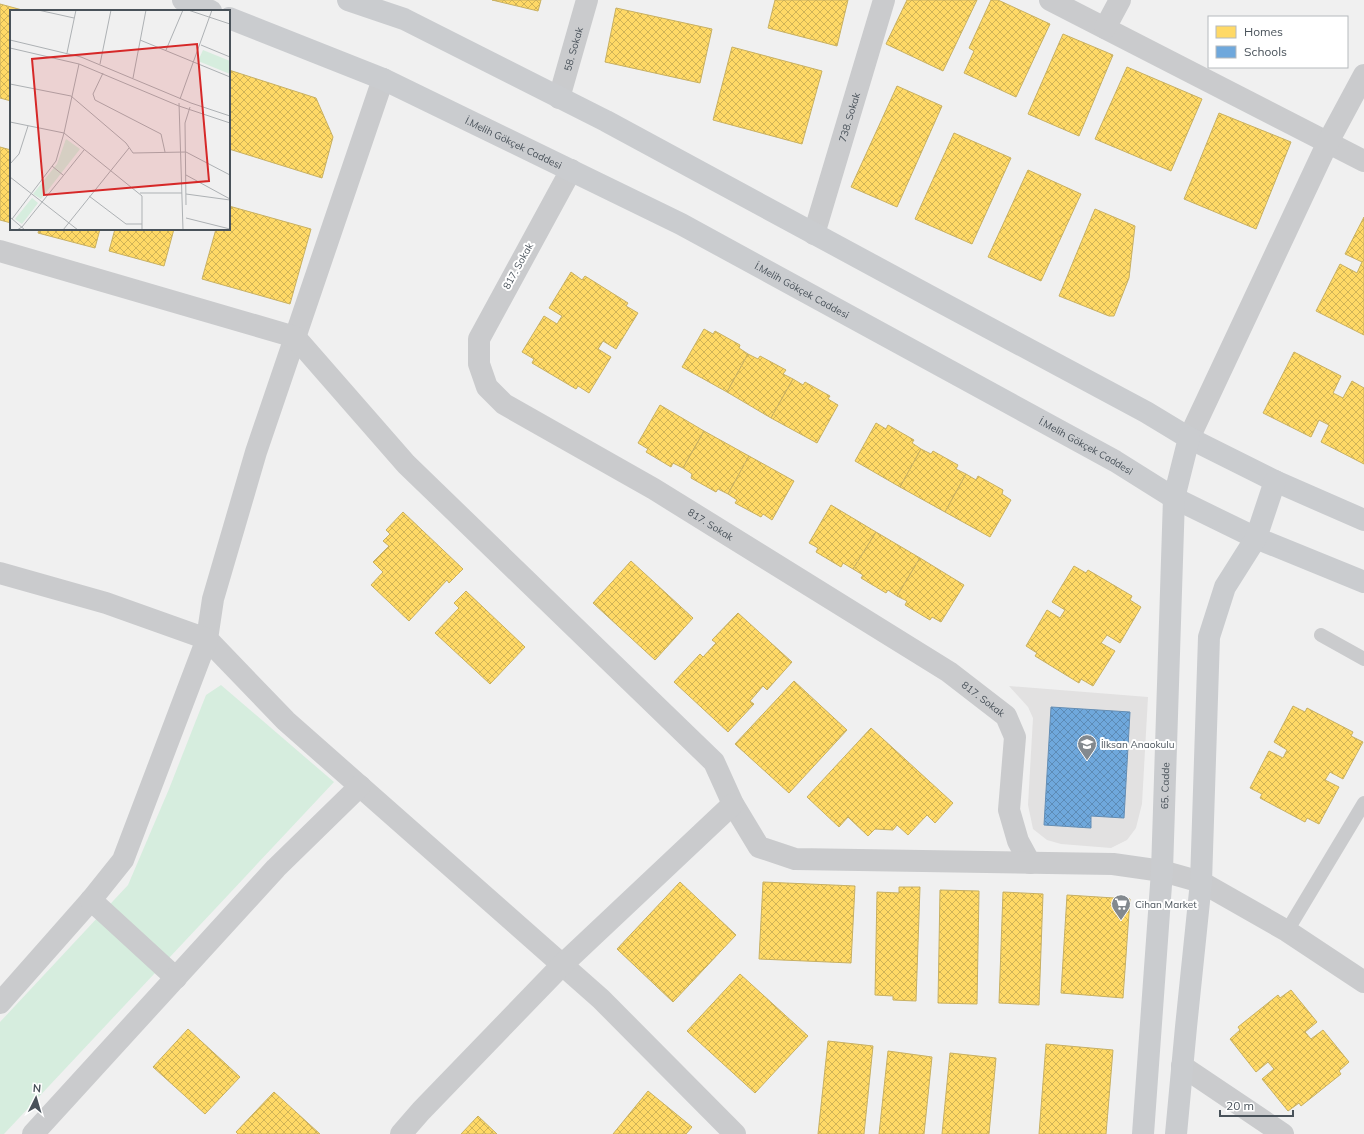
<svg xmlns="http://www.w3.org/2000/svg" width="1364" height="1134" viewBox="0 0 1364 1134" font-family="Mulish,sans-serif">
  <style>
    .education { fill: #e2e1e1 }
    .park { fill: #d6edde }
    .homes { fill: url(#homes-cross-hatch); stroke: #c8b062 }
    .schools { fill: url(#schools-cross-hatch); stroke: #648eb5 }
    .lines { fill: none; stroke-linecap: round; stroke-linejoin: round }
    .lane { stroke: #cacbcd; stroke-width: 14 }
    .street { stroke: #cacbcd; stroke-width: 22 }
    .secondary { stroke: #cacccf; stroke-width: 22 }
    .labels { text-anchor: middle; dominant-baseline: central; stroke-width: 4; stroke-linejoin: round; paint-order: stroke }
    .street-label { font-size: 10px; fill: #49525a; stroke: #fff }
    .poi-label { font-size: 10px; fill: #49525a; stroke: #fff; text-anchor: start }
    .inset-road { fill: none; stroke: #adb1b4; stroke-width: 1 }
    .view { fill: #d62828; fill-opacity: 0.15; stroke: #d62828; stroke-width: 2 }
    .inset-edge { fill: none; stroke: #49525a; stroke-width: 2 }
  </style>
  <defs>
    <pattern id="homes-cross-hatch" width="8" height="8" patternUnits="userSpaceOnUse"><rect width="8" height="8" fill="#ffd966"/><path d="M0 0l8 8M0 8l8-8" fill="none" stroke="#d0b357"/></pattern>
    <pattern id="schools-cross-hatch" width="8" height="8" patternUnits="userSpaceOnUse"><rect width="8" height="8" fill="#6fa8dc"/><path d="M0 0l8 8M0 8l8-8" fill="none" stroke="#5d8bb5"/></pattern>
  </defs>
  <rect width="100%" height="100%" fill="#f0f0f0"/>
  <polygon class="education" points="1009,686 1148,697 1142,804 1136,828 1127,840 1111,848 1061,844 1047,840 1033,829 1028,805 1033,718 1028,707"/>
  <polygon class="park" points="221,685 334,782 4,1134 0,1134 0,1022 128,885 169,789 206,695"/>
  <g class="homes">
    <polygon points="492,0 541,0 538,11"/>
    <polygon points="775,0 848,0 837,46 768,28"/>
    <polygon points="907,0 977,0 943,71 886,44"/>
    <polygon points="991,0 998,0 1050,24 1016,97 964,73 974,51 969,48"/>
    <polygon points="0,4 26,11 11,11 11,101 0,98"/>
    <polygon points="616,8 712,29 700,83 605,62"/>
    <polygon points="1063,34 1113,55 1079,136 1028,114"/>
    <polygon points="732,47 822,71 802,144 713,120"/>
    <polygon points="1127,67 1202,99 1171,171 1095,139"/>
    <polygon points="229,70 316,98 333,137 322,178 229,149"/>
    <polygon points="897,86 942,106 897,207 851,187"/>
    <polygon points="1219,113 1291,142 1256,229 1184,199"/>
    <polygon points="954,133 1011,158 972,244 915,219"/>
    <polygon points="0,147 11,150 11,223 0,220"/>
    <polygon points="1028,170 1081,194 1041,281 988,257"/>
    <polygon points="229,206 311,229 290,304 202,279 216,229 229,229"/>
    <polygon points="1095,209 1135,226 1129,278 1114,316 1109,316 1059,296"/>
    <polygon points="1364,217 1364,335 1316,311 1340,264 1357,273 1362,262 1345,254"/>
    <polygon points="39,229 100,229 95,248 38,233"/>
    <polygon points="115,229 174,229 164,266 109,251"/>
    <polygon points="571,272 582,280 585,276 628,303 626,306 638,313 616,349 603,341 598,349 611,357 589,393 578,386 576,389 532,363 534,359 522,352 544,316 557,324 562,316 549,308"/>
    <polygon points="704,329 713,334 715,331 740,345 739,348 748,354 727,392 682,367"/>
    <polygon points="1294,352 1341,376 1333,393 1343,398 1352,381 1364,388 1364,464 1321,442 1329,425 1319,420 1311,437 1263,413"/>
    <polygon points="748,354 758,359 760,356 786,370 783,374 793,379 771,418 727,392"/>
    <polygon points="793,379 803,385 805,382 830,396 828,399 838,405 817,443 771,418"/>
    <polygon points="660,405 704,431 683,468 673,463 671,467 646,452 648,449 638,443"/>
    <polygon points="876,423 886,429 888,425 914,440 912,443 921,449 900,487 855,461"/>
    <polygon points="704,431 749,456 728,494 718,489 716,492 691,478 692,474 683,468"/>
    <polygon points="921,449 931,454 933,451 958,465 956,469 966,474 945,512 900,487"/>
    <polygon points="749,456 794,481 772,520 763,514 761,517 735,503 737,500 728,494"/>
    <polygon points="966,474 976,480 978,476 1003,490 1002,494 1011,500 990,537 945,512"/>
    <polygon points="831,505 876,532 853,569 843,563 841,567 816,552 818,548 809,543"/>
    <polygon points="403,512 463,569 449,583 447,580 409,621 371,585 383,572 373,562 389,546 383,541 390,534 386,530"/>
    <polygon points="876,532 920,558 897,596 888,590 886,593 861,578 863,575 853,569"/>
    <polygon points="920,558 964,585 941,622 932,617 930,620 905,605 907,601 897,596"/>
    <polygon points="631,561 693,618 655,660 593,603"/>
    <polygon points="1074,566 1086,573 1088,570 1132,596 1130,600 1141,607 1120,643 1107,635 1101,643 1115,651 1093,686 1081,679 1079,683 1035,656 1037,653 1026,646 1047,610 1060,618 1065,610 1052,602"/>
    <polygon points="466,591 525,647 490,684 435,633 459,608 454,603"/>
    <polygon points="738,613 792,662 767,690 763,686 750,701 754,704 728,732 674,682 700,654 703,657 716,643 712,640"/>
    <polygon points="794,681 847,730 789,793 735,744"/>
    <polygon points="1293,706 1305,712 1307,708 1353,732 1351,736 1363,742 1343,779 1330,772 1325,780 1339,787 1319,824 1307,818 1305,822 1260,798 1262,794 1250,788 1269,751 1283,758 1287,750 1274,742"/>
    <polygon points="871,728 953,803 935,823 927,815 908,835 897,825 893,830 875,829 868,836 848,817 839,827 807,797"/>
    <polygon points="680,882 736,935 673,1002 617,949"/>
    <polygon points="763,882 855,886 851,963 759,959"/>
    <polygon points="899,887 920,887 916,1001 893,1000 893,996 875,995 877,892 899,893"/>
    <polygon points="940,890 979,891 977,1004 938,1003"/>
    <polygon points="1003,892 1043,894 1039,1005 999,1003"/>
    <polygon points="1067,895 1130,899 1123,998 1061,993"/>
    <polygon points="740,974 808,1036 755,1093 687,1031"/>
    <polygon points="1291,990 1317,1022 1305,1032 1311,1039 1323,1030 1349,1062 1339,1071 1341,1074 1301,1106 1299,1103 1288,1111 1262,1079 1274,1069 1268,1062 1256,1072 1230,1039 1240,1030 1238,1027 1278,995 1280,998"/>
    <polygon points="188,1029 240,1077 205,1114 153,1067"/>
    <polygon points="828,1041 873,1046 864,1134 818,1134"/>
    <polygon points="1046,1044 1113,1050 1106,1134 1039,1134"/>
    <polygon points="888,1051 932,1057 924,1134 879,1134"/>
    <polygon points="950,1053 996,1058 989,1134 942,1134"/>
    <polygon points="648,1091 692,1127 686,1134 613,1134"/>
    <polygon points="274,1092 320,1134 238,1134 236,1132"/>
    <polygon points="478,1116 497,1134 461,1134"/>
  </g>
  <polygon class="schools" points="1051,707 1130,712 1124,818 1091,816 1091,828 1044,825"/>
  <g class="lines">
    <g class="lane">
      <polyline points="1321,635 1364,659"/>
      <polyline points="1287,931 1364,803"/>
    </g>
    <g class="street">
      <polyline points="1050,0 1364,161"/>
      <polyline points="1105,28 1120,0"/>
      <polyline points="383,79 256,452 213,599 207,639 286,721 601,999 735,1134"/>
      <path id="s1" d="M559 98 587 0"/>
      <path id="s2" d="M571 170 479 339V364L487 387 504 404 654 489 949 672 1006 716 1015 737 1009 810 1018 841 1030 863"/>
      <path id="s3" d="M814 234 884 0"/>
      <polyline points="0,251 295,337 406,464 714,762 733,804 759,847 795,859 1113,864 1162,871 1201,882 1287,931 1364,982"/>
      <polyline points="1189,438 1328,142 1364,75"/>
      <polyline points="0,573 106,603 207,639 123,860 91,900 0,1003"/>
      <polyline points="91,900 176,978"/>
      <polyline points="1182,1066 1283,1134"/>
      <polyline points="33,1134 276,868 360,786"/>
      <polyline points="401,1134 421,1111 562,965 733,804"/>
    </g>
    <g class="secondary">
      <polyline points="183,0 211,11"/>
      <polyline points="348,0 404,19 606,121 935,299 1146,412 1189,438 1275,481 1364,520"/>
      <path id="s4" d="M229 18 383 79 681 224 1115 461 1174 498 1256 538 1364 582"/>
      <path id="s5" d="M1143 1134 1162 871 1174 498 1189 438"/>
      <polyline points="1176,1134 1186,1027 1201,882 1209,637 1225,587 1256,538 1275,481"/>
    </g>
  </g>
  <defs>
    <symbol id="school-pin" viewBox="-11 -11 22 30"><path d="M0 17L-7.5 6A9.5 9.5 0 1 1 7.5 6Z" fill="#83898e" stroke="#fff"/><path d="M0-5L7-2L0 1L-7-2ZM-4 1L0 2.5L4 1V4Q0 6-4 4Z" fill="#fff"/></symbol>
    <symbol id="supermarket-pin" viewBox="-11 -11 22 30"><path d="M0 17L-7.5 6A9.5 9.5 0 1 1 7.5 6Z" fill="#83898e" stroke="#fff"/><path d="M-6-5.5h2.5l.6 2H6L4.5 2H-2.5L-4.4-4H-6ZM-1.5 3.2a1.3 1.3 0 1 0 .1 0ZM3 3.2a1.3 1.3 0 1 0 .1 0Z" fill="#fff"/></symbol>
  </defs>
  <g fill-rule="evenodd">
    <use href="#school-pin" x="1076" y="733" width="22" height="30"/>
    <use href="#supermarket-pin" x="1110" y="893" width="22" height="30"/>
  </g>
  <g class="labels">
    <g class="street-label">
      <text stroke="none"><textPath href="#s1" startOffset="51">58. Sokak</textPath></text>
      <text stroke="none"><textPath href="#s3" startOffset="122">738. Sokak</textPath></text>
      <text stroke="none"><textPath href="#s4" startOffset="311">İ.Melih Gökçek Caddesi</textPath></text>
      <text transform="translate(518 266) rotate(-61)">817. Sokak</text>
      <text stroke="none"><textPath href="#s4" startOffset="635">İ.Melih Gökçek Caddesi</textPath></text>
      <text stroke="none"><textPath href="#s4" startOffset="959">İ.Melih Gökçek Caddesi</textPath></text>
      <text stroke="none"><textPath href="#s2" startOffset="505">817. Sokak</textPath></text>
      <text stroke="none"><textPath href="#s2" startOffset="829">817. Sokak</textPath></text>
      <text stroke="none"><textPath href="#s5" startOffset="349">65. Cadde</textPath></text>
    </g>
    <g class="poi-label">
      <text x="1101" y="744">İlksan Anaokulu</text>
      <text x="1135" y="904">Cihan Market</text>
    </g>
  </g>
  <g transform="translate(10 10)">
    <rect width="220" height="220" fill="#f0f0f0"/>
    <path d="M193 40 220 51V64L188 51ZM56 129 70 139 31 189 23 184 47 154ZM22 188 28 193 12 214 5 209Z" fill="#d6edde"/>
    <path class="inset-road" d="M28 0 64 8M178 0 220 14M0 30 71 47 181 93 220 106M130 30 220 67M191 35 220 47M0 38 69 54 169 96 220 113M156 40 173 0M57 43 66 0M69 54 54 123 132 186V220M90 54 101 0M93 63 83 84 85 90 151 124 155 142M123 68 136 0M0 74 61 86 116 133 123 143 176 142 220 165M170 89 202 0M169 93 173 220M0 112 54 123 46 151 2 209M0 154 9 144 18 116M42 156 53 165M176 165 220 189M0 167 68 220M130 183H172M176 184 220 190M79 186 116 214H132M176 195 175 113 180 97M1 208 15 220M176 208 220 219M7 220 12 217 74 140M53 220 119 138"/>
    <path class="view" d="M187 34 199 171 34 185 22 49Z"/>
    <rect width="220" height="220" class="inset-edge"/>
  </g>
  <rect x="1208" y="16" width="140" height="52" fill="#ffffff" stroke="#b6babd"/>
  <rect x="1216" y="26" width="20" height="12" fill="#ffd966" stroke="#b6babd"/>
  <text x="1244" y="36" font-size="12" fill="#49525a">Homes</text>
  <rect x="1216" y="46" width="20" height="12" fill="#6fa8dc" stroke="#b6babd"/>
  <text x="1244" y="56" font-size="12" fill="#49525a">Schools</text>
  <g transform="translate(36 1098) rotate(5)" stroke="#ffffff" stroke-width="3" paint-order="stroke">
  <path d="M0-3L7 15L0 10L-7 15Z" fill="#49525a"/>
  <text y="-6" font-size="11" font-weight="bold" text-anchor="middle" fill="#49525a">N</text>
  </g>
  <path d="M1220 1110v6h73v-6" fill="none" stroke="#49525a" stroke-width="2"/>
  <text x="1226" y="1110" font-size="12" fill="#49525a" stroke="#ffffff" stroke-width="3" paint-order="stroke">20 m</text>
</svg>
